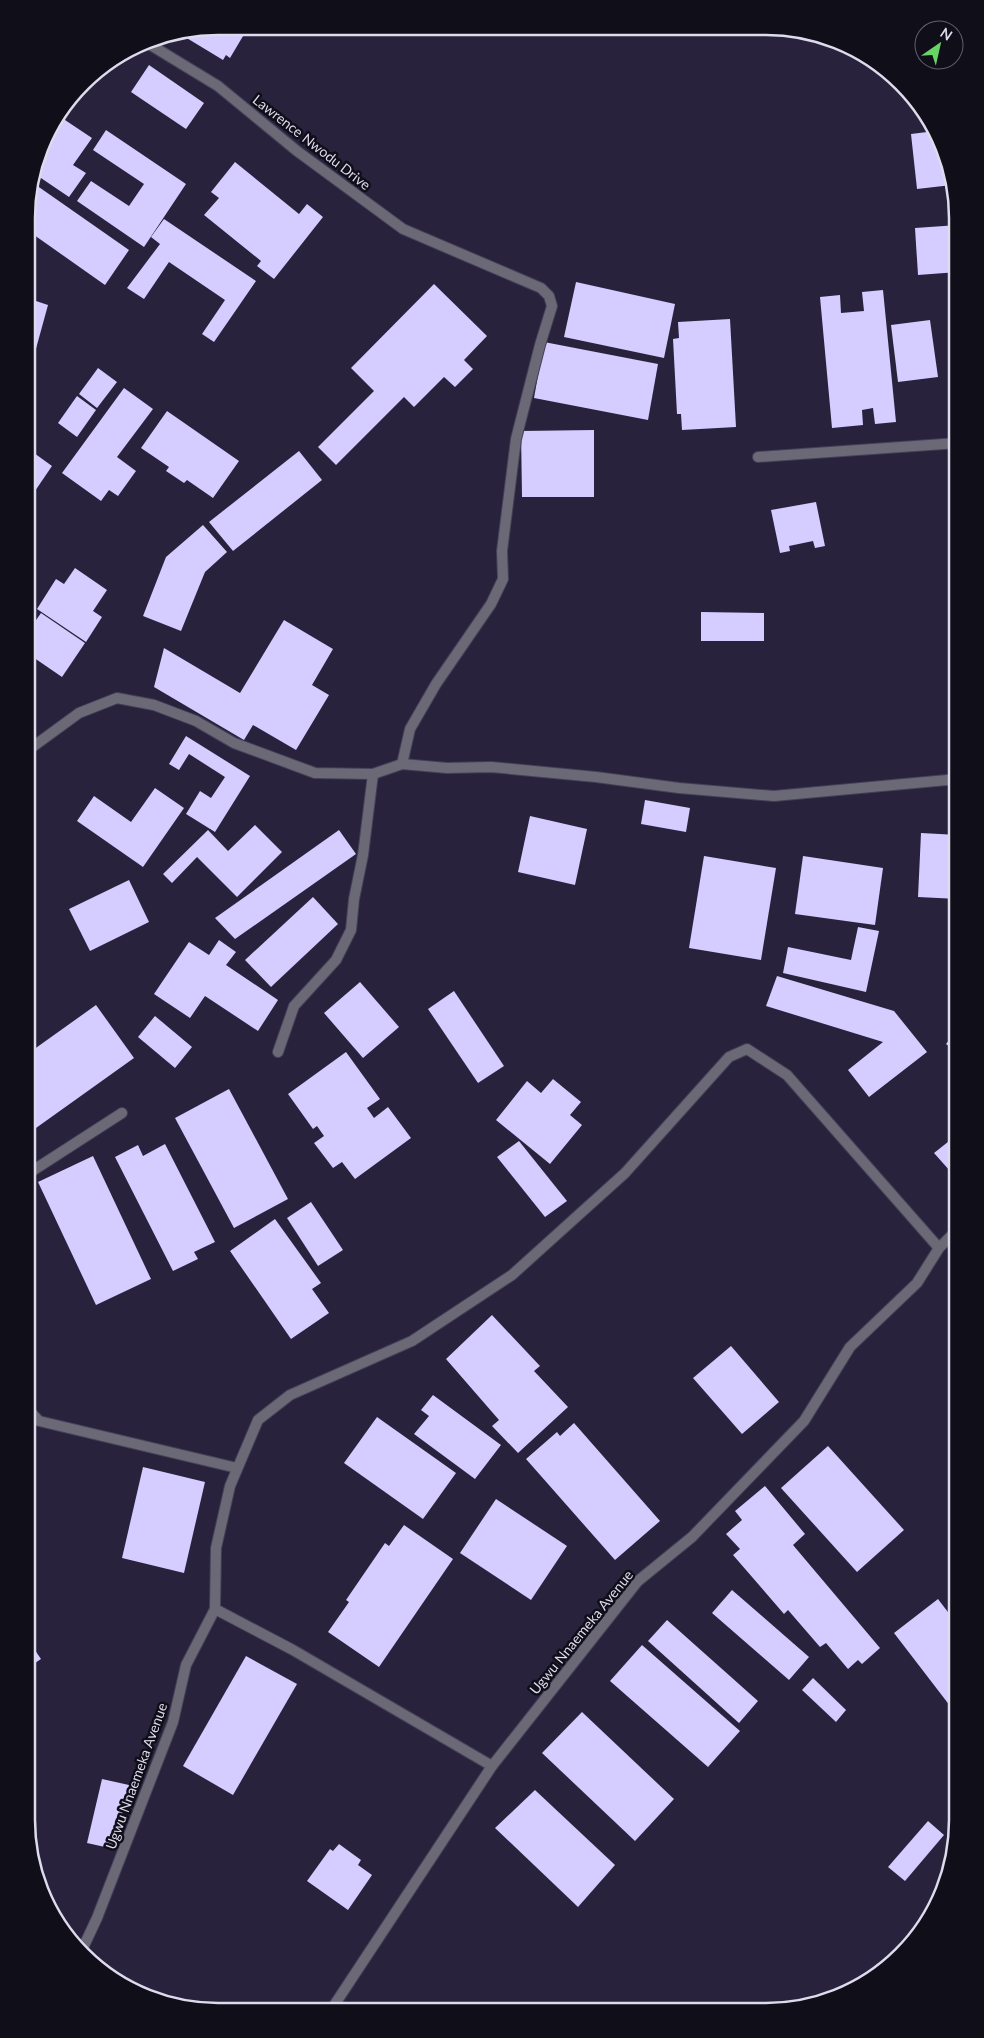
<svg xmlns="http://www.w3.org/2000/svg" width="984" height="2038" viewBox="0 0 984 2038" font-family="Lato,sans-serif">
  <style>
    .building { fill: #d5ccff }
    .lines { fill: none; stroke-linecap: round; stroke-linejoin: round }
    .street-casing { stroke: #454058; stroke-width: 12 }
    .street { stroke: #6b6976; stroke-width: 10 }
    .labels { text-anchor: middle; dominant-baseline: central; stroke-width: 5; stroke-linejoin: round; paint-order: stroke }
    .street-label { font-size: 14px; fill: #dedbed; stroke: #100e19 }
    .rim { fill: none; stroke: #dedbed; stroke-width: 2.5 }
  </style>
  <rect width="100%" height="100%" fill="#28223c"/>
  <g class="building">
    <polygon points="218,26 249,26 230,58 226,55 223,60 185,37 188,32"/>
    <polygon points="149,65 204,103 186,129 131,92"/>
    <polygon points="59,116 92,138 73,165 86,173 69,197 35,174 46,133"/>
    <polygon points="106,130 186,184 144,247 77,201 91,181 129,206 144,184 93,150"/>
    <polygon points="935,131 948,157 952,185 917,189 911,134"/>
    <polygon points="235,162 299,214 307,204 323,217 274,279 257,266 261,261 204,215 219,198 211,192"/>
    <polygon points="36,185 129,250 105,285 27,230 27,205 30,193"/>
    <polygon points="164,219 256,281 214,342 202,334 225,300 169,262 144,299 127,288 160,244 151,237"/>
    <polygon points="958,225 958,272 918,275 915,228"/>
    <polygon points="576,282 675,304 664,358 564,337"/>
    <polygon points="434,284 487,336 464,360 473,369 455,387 444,377 414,407 404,397 336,465 318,447 374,391 351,368"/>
    <polygon points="883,290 896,422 875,424 873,408 862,410 863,425 832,428 820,297 840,295 841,313 864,311 862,292"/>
    <polygon points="27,298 48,305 34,356 27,354"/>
    <polygon points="730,319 736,427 682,430 681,414 677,414 673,339 679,338 678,322"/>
    <polygon points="930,320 938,377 898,382 891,325"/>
    <polygon points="544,342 658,364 648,420 534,398"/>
    <polygon points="98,368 117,382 97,408 79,394"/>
    <polygon points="124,388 153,409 117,457 136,471 118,496 109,490 101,501 62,473"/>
    <polygon points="77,396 96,410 77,437 58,423"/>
    <polygon points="167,411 239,461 213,498 187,480 184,483 166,471 169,467 141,448"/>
    <polygon points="594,430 594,497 522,497 521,431"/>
    <polygon points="299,451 322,480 233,551 209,522"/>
    <polygon points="34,453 52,466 33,494 27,490 27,463"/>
    <polygon points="816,502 825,546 815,548 813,541 789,546 790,551 780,553 771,510"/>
    <polygon points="203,525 227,552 205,572 181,631 143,616 166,557"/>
    <polygon points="75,568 107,590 93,611 102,617 86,642 37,609 56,579 64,584"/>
    <polygon points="701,612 764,613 764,641 701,641"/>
    <polygon points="41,613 85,643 62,677 27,653 27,633"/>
    <polygon points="284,620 333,649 312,685 329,695 296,750 253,725 244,740 154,687 164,648 240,693"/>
    <polygon points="186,736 250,776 215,832 186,814 200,791 211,798 225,777 189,754 179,770 169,764"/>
    <polygon points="155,788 184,808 143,867 77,821 94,796 131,822"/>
    <polygon points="645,800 690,808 686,832 641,824"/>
    <polygon points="530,816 587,829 575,885 518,872"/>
    <polygon points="255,825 282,852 237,897 197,857 172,883 163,874 208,830 228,851"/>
    <polygon points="339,830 356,854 235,939 215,918"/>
    <polygon points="921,833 958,835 958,899 918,897"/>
    <polygon points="704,856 776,868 761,960 689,948"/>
    <polygon points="803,856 883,868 875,925 795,914"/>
    <polygon points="129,880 149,922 90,951 69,909"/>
    <polygon points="313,897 338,924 271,987 245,960"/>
    <polygon points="858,927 879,931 866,992 783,973 788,947 851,960"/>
    <polygon points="219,940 236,952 226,965 278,1000 258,1031 205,996 190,1018 154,994 189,942 209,955"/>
    <polygon points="777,976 894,1011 927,1052 869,1097 848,1070 883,1042 766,1006"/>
    <polygon points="360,982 399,1027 363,1058 324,1013"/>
    <polygon points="454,991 504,1066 478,1083 428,1009"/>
    <polygon points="96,1005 134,1058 29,1133 26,1130 26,1055"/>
    <polygon points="155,1016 192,1047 175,1068 138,1037"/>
    <polygon points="958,1029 958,1053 946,1044"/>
    <polygon points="346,1052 380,1099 367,1108 374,1118 388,1107 411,1138 355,1179 342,1162 333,1168 314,1143 324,1136 317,1126 313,1129 288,1094"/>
    <polygon points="553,1079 581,1102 570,1115 582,1125 550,1164 496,1120 527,1081 541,1093"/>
    <polygon points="229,1089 288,1199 234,1228 175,1118"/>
    <polygon points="958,1134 958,1180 934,1153"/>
    <polygon points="519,1141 567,1201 545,1217 497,1157"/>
    <polygon points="165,1144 215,1242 194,1252 198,1259 173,1271 115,1157 138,1145 143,1156"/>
    <polygon points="93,1156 151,1279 96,1305 38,1182"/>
    <polygon points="311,1202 343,1250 318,1266 287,1218"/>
    <polygon points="275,1219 321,1283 312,1289 329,1313 291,1339 230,1251"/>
    <polygon points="492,1315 540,1366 534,1371 568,1407 518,1453 492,1426 499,1420 446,1359"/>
    <polygon points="731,1346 779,1402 742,1434 693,1378"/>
    <polygon points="433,1395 501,1445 475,1479 414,1434 429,1416 421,1410"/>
    <polygon points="377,1417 456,1473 423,1519 344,1463"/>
    <polygon points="574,1423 660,1521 615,1560 526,1459 557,1432 560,1436"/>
    <polygon points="828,1446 904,1530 857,1572 781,1488"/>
    <polygon points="143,1467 205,1482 184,1573 122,1558"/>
    <polygon points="765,1486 805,1534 793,1545 880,1648 862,1664 858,1660 848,1669 826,1643 820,1647 788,1610 784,1614 733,1555 740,1549 726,1534 742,1520 735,1511"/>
    <polygon points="496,1499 567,1546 531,1600 460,1553"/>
    <polygon points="404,1525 453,1559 379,1667 328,1632 349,1602 346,1600 385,1543 389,1546"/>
    <polygon points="732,1590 809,1657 789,1680 712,1613"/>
    <polygon points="938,1599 957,1624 957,1715 894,1633"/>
    <polygon points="667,1620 758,1701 739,1723 648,1641"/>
    <polygon points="26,1637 41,1659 26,1669"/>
    <polygon points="642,1645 740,1731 708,1767 610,1681"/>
    <polygon points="246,1656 297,1684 233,1795 183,1766"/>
    <polygon points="813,1678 846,1710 836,1722 802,1690"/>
    <polygon points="582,1712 674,1799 635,1841 542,1753"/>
    <polygon points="102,1779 129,1785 114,1849 87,1843"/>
    <polygon points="535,1790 615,1865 578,1907 495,1828"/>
    <polygon points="928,1821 944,1835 905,1881 888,1867"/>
    <polygon points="339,1844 361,1860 358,1865 372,1875 348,1910 307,1881 330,1849 333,1851"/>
  </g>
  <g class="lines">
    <defs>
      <g id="street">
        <polyline points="144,41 218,86 297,151 403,229 541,288 549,296 552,306 540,345 516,439 502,551 503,579 491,604 436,684 410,729 402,764"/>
        <polyline points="758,457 958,443"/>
        <polyline points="27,751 79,713 117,698 154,705 196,721 234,743 315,773 373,774 402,764 447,768 491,767 596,777 679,788 774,796 958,779"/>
        <polyline points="278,1052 294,1006 336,960 351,930 354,899 363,855 373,774"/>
        <polyline points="26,1175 122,1113"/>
        <polyline points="939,1248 787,1075 747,1049 729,1057 625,1173 512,1275 412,1341 290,1395 258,1420 230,1486 216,1548 215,1609 293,1650 492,1766 638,1581 692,1537 804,1421 850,1347 917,1283 939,1248 958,1229"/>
        <polyline points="26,1407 39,1421 237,1468"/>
        <polyline points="81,1952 97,1918 173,1722 186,1665 215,1609"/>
        <polyline points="331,2010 492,1766"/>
      </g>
    </defs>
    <use href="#street" class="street-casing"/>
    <use href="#street" class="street"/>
  </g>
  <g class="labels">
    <g class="street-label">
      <text transform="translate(312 142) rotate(38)">Lawrence Nwodu Drive</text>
      <text transform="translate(581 1632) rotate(-51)">Ugwu Nnaemeka Avenue</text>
      <text transform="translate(136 1776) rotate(-70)">Ugwu Nnaemeka Avenue</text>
    </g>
  </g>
  <path d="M0 0H984V2038H0ZM218 35H766A183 183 0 0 1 949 218V1820A183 183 0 0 1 766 2003H218A183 183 0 0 1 35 1820V218A183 183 0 0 1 218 35Z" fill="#100e19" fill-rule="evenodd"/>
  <path class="rim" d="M218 35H766A183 183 0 0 1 949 218V1820A183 183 0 0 1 766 2003H218A183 183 0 0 1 35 1820V218A183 183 0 0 1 218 35Z"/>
  <g transform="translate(939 45) rotate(34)"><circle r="24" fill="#100e19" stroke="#62606e"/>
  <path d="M0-4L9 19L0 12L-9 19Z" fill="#67d466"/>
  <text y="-8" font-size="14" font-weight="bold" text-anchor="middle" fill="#dedbed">N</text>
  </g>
</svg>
